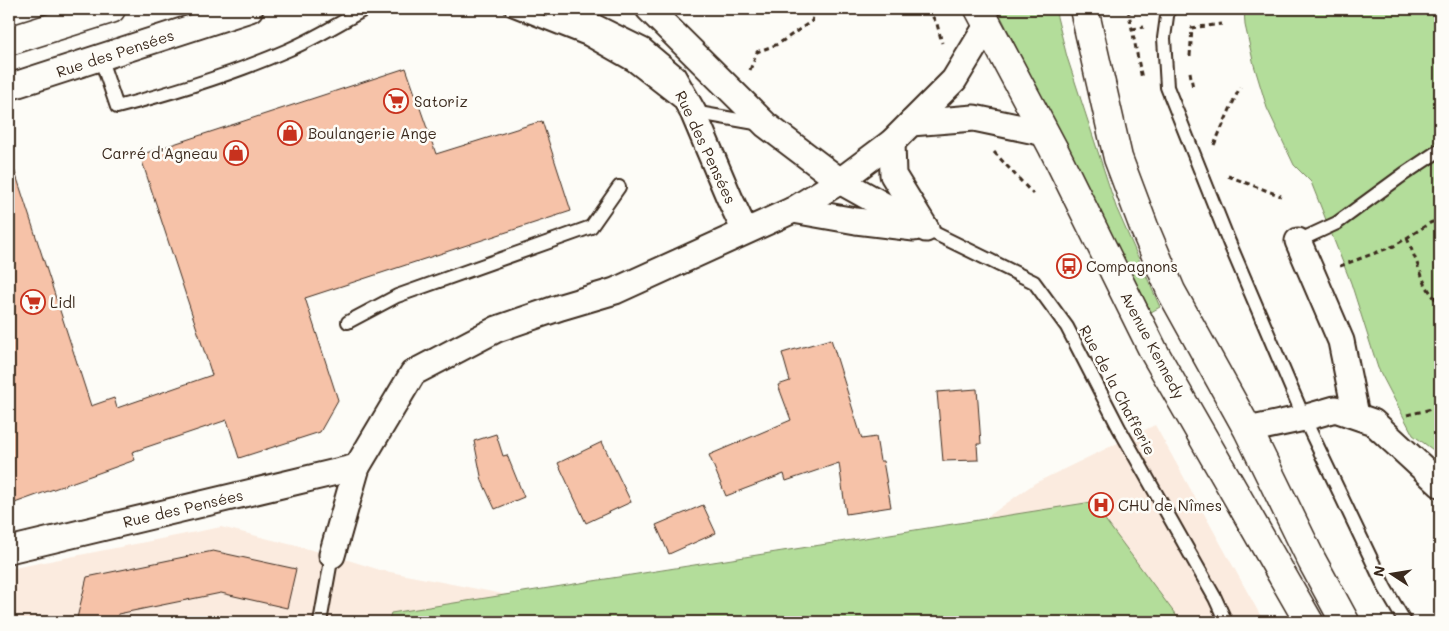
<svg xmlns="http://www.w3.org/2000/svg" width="1449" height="631" viewBox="0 0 1449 631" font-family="Mali,sans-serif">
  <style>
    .built { fill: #fbebdf }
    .green { fill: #b3dd9a; stroke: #77845c }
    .building { fill: #f6c2a8; stroke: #3b2a1e }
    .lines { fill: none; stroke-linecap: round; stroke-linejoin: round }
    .lane-casing { stroke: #3b2a1e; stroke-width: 16 }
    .street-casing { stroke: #3b2a1e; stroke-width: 29 }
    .secondary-casing { stroke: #3b2a1e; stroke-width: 31 }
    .primary-casing { stroke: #3b2a1e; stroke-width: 31 }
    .path { stroke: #3b2a1e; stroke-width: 3; stroke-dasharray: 5 4; stroke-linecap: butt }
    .lane { stroke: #fdfcf7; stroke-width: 12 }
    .street { stroke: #fdfcf7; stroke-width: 25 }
    .secondary { stroke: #fdfcf7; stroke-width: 28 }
    .primary { stroke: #fdfcf7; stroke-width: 28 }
    .labels { text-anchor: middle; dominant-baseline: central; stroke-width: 5; stroke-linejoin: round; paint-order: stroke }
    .street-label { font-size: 15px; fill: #3b2a1e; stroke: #fdfcf7 }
    .poi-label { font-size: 15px; fill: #3b2a1e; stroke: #fdfcf7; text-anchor: start }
  </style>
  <rect width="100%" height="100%" fill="#fdfcf7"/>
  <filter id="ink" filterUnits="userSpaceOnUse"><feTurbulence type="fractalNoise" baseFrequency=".02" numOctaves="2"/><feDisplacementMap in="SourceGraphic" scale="10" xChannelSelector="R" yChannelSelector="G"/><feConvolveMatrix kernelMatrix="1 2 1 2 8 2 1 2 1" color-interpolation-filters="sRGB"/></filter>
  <g filter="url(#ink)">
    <polygon class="built" points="1155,425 1264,622 9,622 9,569 221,527 332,555 380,570 503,594 902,578 1035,483"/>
    <g class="green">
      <polygon points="997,9 1055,9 1067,57 1116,207 1160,307 1151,312"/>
      <polygon points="1244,9 1440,9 1440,455 1413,435 1378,368 1351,283 1311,182 1294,165 1267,108 1254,65 1245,25"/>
      <polygon points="1092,502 1181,622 388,622 391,613"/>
    </g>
    <g class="building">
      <polygon points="406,68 436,154 542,121 571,211 305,298 338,400 320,432 239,458 227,420 132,452 135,460 9,505 9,170 14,169 91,406 114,398 117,408 212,375 140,155"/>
      <polygon points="831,339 862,439 876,437 880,461 883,461 891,507 846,514 839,463 786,481 784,474 726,496 709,455 791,420 778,385 790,381 782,353"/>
      <polygon points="977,389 981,444 977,444 978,460 943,461 937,392"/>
      <polygon points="496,434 503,456 507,455 524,497 495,509 482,481 474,441"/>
      <polygon points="602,442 631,502 586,523 558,463"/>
      <polygon points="703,505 716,533 669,554 656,525"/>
      <polygon points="213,551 296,569 287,608 221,593 118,614 116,622 76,622 87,577"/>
    </g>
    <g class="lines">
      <defs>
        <g id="lane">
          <polyline points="511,9 587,39 631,64 693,112 761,124"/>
          <polyline points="1168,9 1164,38 1167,87 1229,242 1304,418 1385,588 1405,622"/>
          <path d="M100 57 117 107C175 92 233 74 288 50 314 39 340 23 365 9"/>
          <polyline points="926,229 1034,282 1067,327 1119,428 1215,598 1226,622"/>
          <polyline points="1298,241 1337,223 1404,174 1440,150"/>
          <polyline points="348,322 397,296 591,227 619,187"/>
          <polyline points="320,622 332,555"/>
        </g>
        <g id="street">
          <polyline points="557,9 642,51 673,77 693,112 729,197 745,231"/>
          <polyline points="649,9 766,125 840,181 926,229"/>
          <polyline points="9,87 250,9"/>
          <polyline points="911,123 974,118 1045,133"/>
          <polyline points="892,142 893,175 925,227"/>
          <polyline points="793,210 856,221 914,228"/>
          <polyline points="1298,241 1341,341 1356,415"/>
          <polyline points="1248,430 1304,418 1335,409 1373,422 1440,484"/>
          <polyline points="9,550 357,467"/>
          <polyline points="332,555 357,467 413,373 497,329 561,307 615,291 793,210 840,181 892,142 954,80 988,24"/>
        </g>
        <g id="secondary">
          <polyline points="979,9 1053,148 1154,352 1309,622"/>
          <polyline points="1084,9 1118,158 1144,227 1171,291 1248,430 1312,561 1345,622"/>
        </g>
        <polyline id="primary" points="9,41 111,9"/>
      </defs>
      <use href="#lane" class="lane-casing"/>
      <use href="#street" class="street-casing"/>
      <use href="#secondary" class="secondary-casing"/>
      <use href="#primary" class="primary-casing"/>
      <g class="path">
        <polyline points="928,9 937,24 942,43"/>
        <polyline points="1128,9 1142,79"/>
        <polyline points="1191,28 1222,24"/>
        <polyline points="1132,29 1144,27"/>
        <polyline points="1190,56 1192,28"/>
        <polyline points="750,70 757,52 778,44 812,21 815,9"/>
        <polyline points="1190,72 1193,88"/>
        <polyline points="1214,145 1240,87"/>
        <polyline points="994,152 1033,194"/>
        <polyline points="1228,176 1281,196"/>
        <polyline points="1407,238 1426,286 1440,306"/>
        <polyline points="1340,266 1394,246 1430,223 1440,219"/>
        <polyline points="1407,415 1440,407"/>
      </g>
      <use href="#lane" class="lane"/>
      <use href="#street" class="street"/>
      <use href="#secondary" class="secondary"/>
      <use href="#primary" class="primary"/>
    </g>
  </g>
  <defs>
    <symbol id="supermarket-ring" viewBox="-11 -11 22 22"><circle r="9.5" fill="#fdfcf7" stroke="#c8321e" stroke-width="1.5"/><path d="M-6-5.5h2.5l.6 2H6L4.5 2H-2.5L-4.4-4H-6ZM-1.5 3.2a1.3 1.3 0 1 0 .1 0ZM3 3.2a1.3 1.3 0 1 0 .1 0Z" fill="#c8321e"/></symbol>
    <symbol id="shop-ring" viewBox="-11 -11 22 22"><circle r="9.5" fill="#fdfcf7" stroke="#c8321e" stroke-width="1.5"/><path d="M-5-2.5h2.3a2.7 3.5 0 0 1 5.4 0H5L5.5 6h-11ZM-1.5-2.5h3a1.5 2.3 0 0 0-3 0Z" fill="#c8321e"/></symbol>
    <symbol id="bus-ring" viewBox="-11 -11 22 22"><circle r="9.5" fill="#fdfcf7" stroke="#c8321e" stroke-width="1.5"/><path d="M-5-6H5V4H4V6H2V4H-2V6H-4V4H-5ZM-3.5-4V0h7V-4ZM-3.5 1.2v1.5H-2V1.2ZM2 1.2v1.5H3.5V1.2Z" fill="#c8321e"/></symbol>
    <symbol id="hospital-ring" viewBox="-11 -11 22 22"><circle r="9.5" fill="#fdfcf7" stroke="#c8321e" stroke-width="1.5"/><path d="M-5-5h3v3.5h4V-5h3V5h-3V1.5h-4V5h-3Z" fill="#c8321e"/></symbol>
  </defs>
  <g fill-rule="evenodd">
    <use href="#supermarket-ring" x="382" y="87" width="28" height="28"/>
    <use href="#shop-ring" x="276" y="119" width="28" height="28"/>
    <use href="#shop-ring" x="222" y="139" width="28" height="28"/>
    <use href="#bus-ring" x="1055" y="252" width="28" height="28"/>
    <use href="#supermarket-ring" x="19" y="288" width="28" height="28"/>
    <use href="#hospital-ring" x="1087" y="491" width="28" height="28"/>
  </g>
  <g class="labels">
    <g class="street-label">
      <text transform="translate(115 53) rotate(-18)">Rue des Pensées</text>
      <text transform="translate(706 147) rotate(65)">Rue des Pensées</text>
      <text transform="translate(1153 345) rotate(62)">Avenue Kennedy</text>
      <text transform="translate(1118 390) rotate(62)">Rue de la Chafferie</text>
      <text transform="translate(183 508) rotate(-13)">Rue des Pensées</text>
    </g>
    <g class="poi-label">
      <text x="414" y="101">Satoriz</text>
      <text x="308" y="133">Boulangerie Ange</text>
      <text x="218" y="153" text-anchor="end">Carré d'Agneau</text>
      <text x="1086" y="266">Compagnons</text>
      <text x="50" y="302">Lidl</text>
      <text x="1118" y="505">CHU de Nîmes</text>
    </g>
  </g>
  <rect width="1449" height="631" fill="none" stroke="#fdfcf7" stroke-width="30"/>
  <rect x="15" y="15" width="1419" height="601" fill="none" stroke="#3b2a1e" stroke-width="2" filter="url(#ink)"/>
  <g transform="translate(1392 574) rotate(282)" stroke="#fdfcf7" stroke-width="4" paint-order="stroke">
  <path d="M0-4L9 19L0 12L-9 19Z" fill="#3b2a1e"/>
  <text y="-8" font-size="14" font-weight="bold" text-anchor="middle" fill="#3b2a1e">N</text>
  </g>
</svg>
